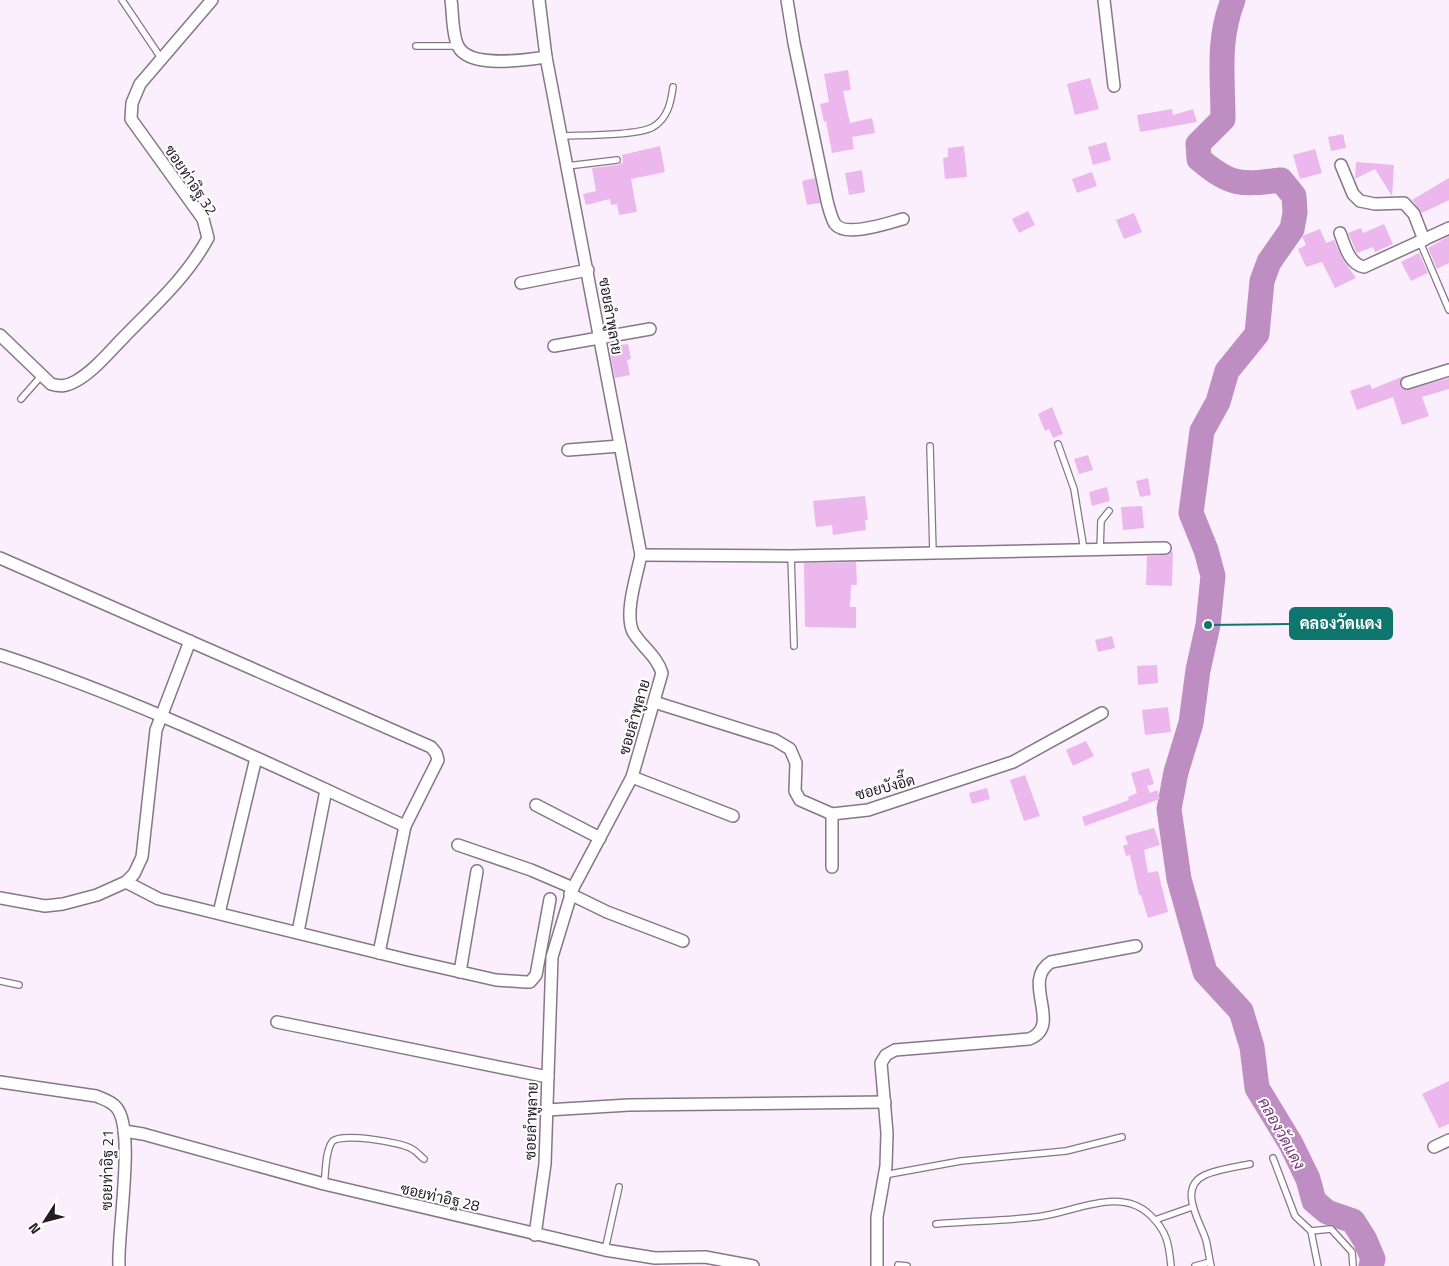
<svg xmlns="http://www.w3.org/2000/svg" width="1449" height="1266" viewBox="0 0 1449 1266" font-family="'Titillium Web',Sarabun,sans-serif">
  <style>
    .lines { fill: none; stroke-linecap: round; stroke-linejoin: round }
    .river { stroke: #be8dc1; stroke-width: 25 }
    .building { fill: #ebb7ed }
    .service-casing { stroke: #867786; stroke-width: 8 }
    .minor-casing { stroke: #867786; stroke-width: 14 }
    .service { stroke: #fff; stroke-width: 5.5 }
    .minor { stroke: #fff; stroke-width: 11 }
    .labels { text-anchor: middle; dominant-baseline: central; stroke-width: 4; stroke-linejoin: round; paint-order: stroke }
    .street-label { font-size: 15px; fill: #231d23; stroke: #fff }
    .water-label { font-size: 16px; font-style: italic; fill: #773b7c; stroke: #fff }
    .leader { fill: none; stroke: #0f766e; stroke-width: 2 }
    .callout-dot { fill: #0f766e; stroke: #fff; stroke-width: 2 }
    .callout { fill: #0f766e; stroke: #0f766e; stroke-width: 2 }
    .callout-label { font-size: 16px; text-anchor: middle; font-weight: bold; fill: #fff }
  </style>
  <rect width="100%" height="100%" fill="#fceffd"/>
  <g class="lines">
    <path class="river" d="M1233 0C1217 41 1223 76 1223 119L1198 144 1199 159C1231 186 1240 185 1281 180L1294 196 1295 213 1292 229 1269 262 1262 281 1257 334 1227 371 1218 402 1202 431 1191 513 1206 550 1213 576 1208 625 1198 670 1191 723 1176 772 1169 809 1179 879 1205 972 1241 1011 1252 1047 1257 1088 1291 1144 1308 1179 1314 1201 1327 1212 1353 1221 1365 1240 1373 1259 1371 1266"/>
  </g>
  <g class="building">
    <polygon points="848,70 851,90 843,91 850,123 872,118 875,133 852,137 854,149 832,153 826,121 824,122 820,104 829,102 824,74"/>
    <polygon points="1090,78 1099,109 1075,115 1067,84"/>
    <polygon points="1172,109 1173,115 1193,109 1197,122 1140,132 1137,115"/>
    <polygon points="1343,134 1346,148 1331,151 1328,137"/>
    <polygon points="1106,142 1111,160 1093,165 1088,147"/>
    <polygon points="660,146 665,172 631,179 637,212 619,215 617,204 611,205 610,199 586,205 583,194 596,191 592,168 618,165 623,162 622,155"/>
    <polygon points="964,146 967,177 945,179 943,158 948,157 948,148"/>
    <polygon points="1315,149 1322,173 1300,179 1293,155"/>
    <polygon points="1356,162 1394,165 1392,196 1375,169 1355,179"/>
    <polygon points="862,170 865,192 849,195 845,173"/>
    <polygon points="1092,172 1097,186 1077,193 1072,179"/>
    <polygon points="815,178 820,203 807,205 802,181"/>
    <polygon points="1449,178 1449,200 1422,213 1412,200"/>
    <polygon points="1028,211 1035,225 1019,233 1012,219"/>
    <polygon points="1134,213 1142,232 1124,239 1116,220"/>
    <polygon points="1384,224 1393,244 1375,252 1373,247 1357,253 1348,233 1361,228 1363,233"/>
    <polygon points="1320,229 1326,243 1334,240 1342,258 1356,278 1335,288 1322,262 1306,267 1298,249 1306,245 1302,236"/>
    <polygon points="1449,236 1449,263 1437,269 1428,248"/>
    <polygon points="1419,253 1428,273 1411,281 1401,262"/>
    <polygon points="628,344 631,359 627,360 630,375 615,378 609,347"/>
    <polygon points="1404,376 1400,385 1406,390 1449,378 1449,389 1422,397 1429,416 1402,425 1393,397 1357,410 1350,391 1370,384 1372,389"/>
    <polygon points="1052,407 1063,434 1053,438 1049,429 1045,431 1038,414"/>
    <polygon points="1088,455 1093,470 1079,474 1074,459"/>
    <polygon points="1148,478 1151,495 1140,497 1136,481"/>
    <polygon points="1107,487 1110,501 1092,506 1089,492"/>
    <polygon points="865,496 868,520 865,520 866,530 833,535 832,525 816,527 813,501"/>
    <polygon points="1142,506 1144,528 1123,530 1121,507"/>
    <polygon points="1173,551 1172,586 1146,585 1147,556 1166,555"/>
    <polygon points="856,562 857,585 851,585 850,607 856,607 856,628 805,627 804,563"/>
    <polygon points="1112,636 1115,648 1098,652 1095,640"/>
    <polygon points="1157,665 1158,683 1138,685 1137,666"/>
    <polygon points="1168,707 1171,732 1145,735 1142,710"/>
    <polygon points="1086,741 1094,756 1073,766 1066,750"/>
    <polygon points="1149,768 1154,784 1147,786 1150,793 1157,790 1160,799 1085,826 1082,817 1129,800 1128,797 1137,793 1131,773"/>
    <polygon points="1025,775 1040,816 1024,821 1010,780"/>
    <polygon points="987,788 990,799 972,804 969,793"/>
    <polygon points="1154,828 1160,845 1144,850 1148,873 1158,871 1168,912 1148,918 1141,895 1139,895 1130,855 1126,856 1123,846 1128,844 1125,836"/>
    <polygon points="1449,1081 1449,1124 1439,1128 1422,1094"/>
  </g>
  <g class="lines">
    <defs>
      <g id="service">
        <polyline points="122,0 161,58"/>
        <polyline points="416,46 458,46"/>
        <path d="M561 136C581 135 637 136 653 127 668 118 671 102 673 87"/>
        <polyline points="567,166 617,160"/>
        <polyline points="1420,242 1449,310"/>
        <polyline points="21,399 42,375"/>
        <polyline points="1058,444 1074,489 1084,550"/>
        <polyline points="930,446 933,553"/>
        <polyline points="1100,550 1101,521 1109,511"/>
        <polyline points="791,556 794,646"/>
        <polyline points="0,981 19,985"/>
        <polyline points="1273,1158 1295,1216 1311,1231 1331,1229 1352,1252 1353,1266"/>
        <polyline points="884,1175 961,1161 1066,1151 1122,1137"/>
        <path d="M324 1184C326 1172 325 1152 332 1142 339 1132 402 1142 412 1149 416 1151 420 1156 424 1159"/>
        <polyline points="1155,1220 1192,1207"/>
        <path d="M936 1224C969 1221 1002 1221 1035 1217 1072 1214 1119 1185 1150 1215 1167 1231 1169 1244 1171 1266"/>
        <polyline points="1311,1231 1318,1266"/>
        <polyline points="605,1250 619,1187"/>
        <polyline points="898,1265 907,1266"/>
        <polyline points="1195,1266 1210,1262"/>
        <path d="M1211 1266C1209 1257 1208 1248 1206 1240 1200 1221 1177 1188 1205 1175 1218 1169 1236 1167 1250 1164"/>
      </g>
      <g id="minor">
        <path d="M451 0C453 14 452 34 458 46 469 69 525 60 546 57"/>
        <path d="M787 0 794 43 827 201C829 208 831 218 835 224 846 238 888 223 903 219"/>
        <polyline points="1104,0 1114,86"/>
        <polyline points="1341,165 1353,194 1360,201 1375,204 1404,203 1414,214 1424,240"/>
        <path d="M1340 233C1345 246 1349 264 1364 267L1449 228"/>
        <polyline points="521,283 588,270"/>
        <path d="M0 335 51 384C61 387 67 386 76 381 94 371 110 351 124 337 154 306 187 277 208 238L203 219 131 119 132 103 140 84 212 0"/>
        <polyline points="554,346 650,329"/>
        <polyline points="1407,383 1449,370"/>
        <polyline points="568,450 620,446"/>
        <polyline points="641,555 791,556 1165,548"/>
        <polyline points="0,558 431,747 436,753 438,760 405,826 379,953"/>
        <path d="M0 655C139 700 271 765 405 826"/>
        <polyline points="654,702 775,740 790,749 796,763 795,791 800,800 832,814 868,810 1013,762 1102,713"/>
        <polyline points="632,777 733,816"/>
        <polyline points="536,805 600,838"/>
        <polyline points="832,814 832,867"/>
        <polyline points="458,845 531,870 573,888"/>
        <polyline points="126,882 159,899 408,960 496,980 526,982 530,982 536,975 550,899"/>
        <polyline points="570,894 607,912 683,941"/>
        <polyline points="0,898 45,906 63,904 97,895 126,882 134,874 142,857 156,730 190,641"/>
        <polyline points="219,913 256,758"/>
        <polyline points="298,932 326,790"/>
        <polyline points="460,972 477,871"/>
        <polyline points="277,1022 548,1077"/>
        <path d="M0 1082 96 1096C103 1099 111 1101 116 1107 136 1128 117 1233 119 1266"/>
        <polyline points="547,1110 629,1105 885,1102"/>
        <polyline points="124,1131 143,1134 324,1184 605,1250 655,1258 705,1257 753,1266"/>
        <polyline points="1434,1147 1449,1140"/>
        <path d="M535 1235 545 1164 552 957 573 888 632 777 662 673C657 656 642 647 633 632 624 613 637 575 641 555L546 57 539 0"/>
        <path d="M877 1266V1217L886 1166 887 1133 881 1063 886 1055 895 1050 1029 1039C1064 1026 1020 981 1051 962L1136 946"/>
      </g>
    </defs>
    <use href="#service" class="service-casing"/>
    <use href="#minor" class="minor-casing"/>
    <use href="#service" class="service"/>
    <use href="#minor" class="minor"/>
  </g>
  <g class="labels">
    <g class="street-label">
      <text transform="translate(191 180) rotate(56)">ซอยท่าอิฐ 32</text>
      <text transform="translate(611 316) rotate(80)">ซอยลำพูลาย</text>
      <text transform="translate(634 717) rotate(-74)">ซอยลำพูลาย</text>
      <text transform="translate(885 787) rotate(-15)">ซอยบังอี๊ด</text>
      <text transform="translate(531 1121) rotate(-88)">ซอยลำพูลาย</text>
      <text transform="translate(107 1170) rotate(-89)">ซอยท่าอิฐ 21</text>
      <text transform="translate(440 1197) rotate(13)">ซอยท่าอิฐ 28</text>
    </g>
    <g class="water-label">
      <text transform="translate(1282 1133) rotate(61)">คลองวัดแดง</text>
    </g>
  </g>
  <path class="leader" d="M1208 625L1290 624"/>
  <circle class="callout-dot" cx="1208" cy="625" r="5"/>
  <rect class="callout" x="1290" y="608" width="102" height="31" rx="5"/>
  <g class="callout-label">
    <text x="1341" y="629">คลองวัดแดง</text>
  </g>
  <g transform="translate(45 1221) rotate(234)" stroke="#ffffff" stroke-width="4" paint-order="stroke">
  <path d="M0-4L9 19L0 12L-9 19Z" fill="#231d23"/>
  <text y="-8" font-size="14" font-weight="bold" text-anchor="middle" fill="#231d23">N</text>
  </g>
</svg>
